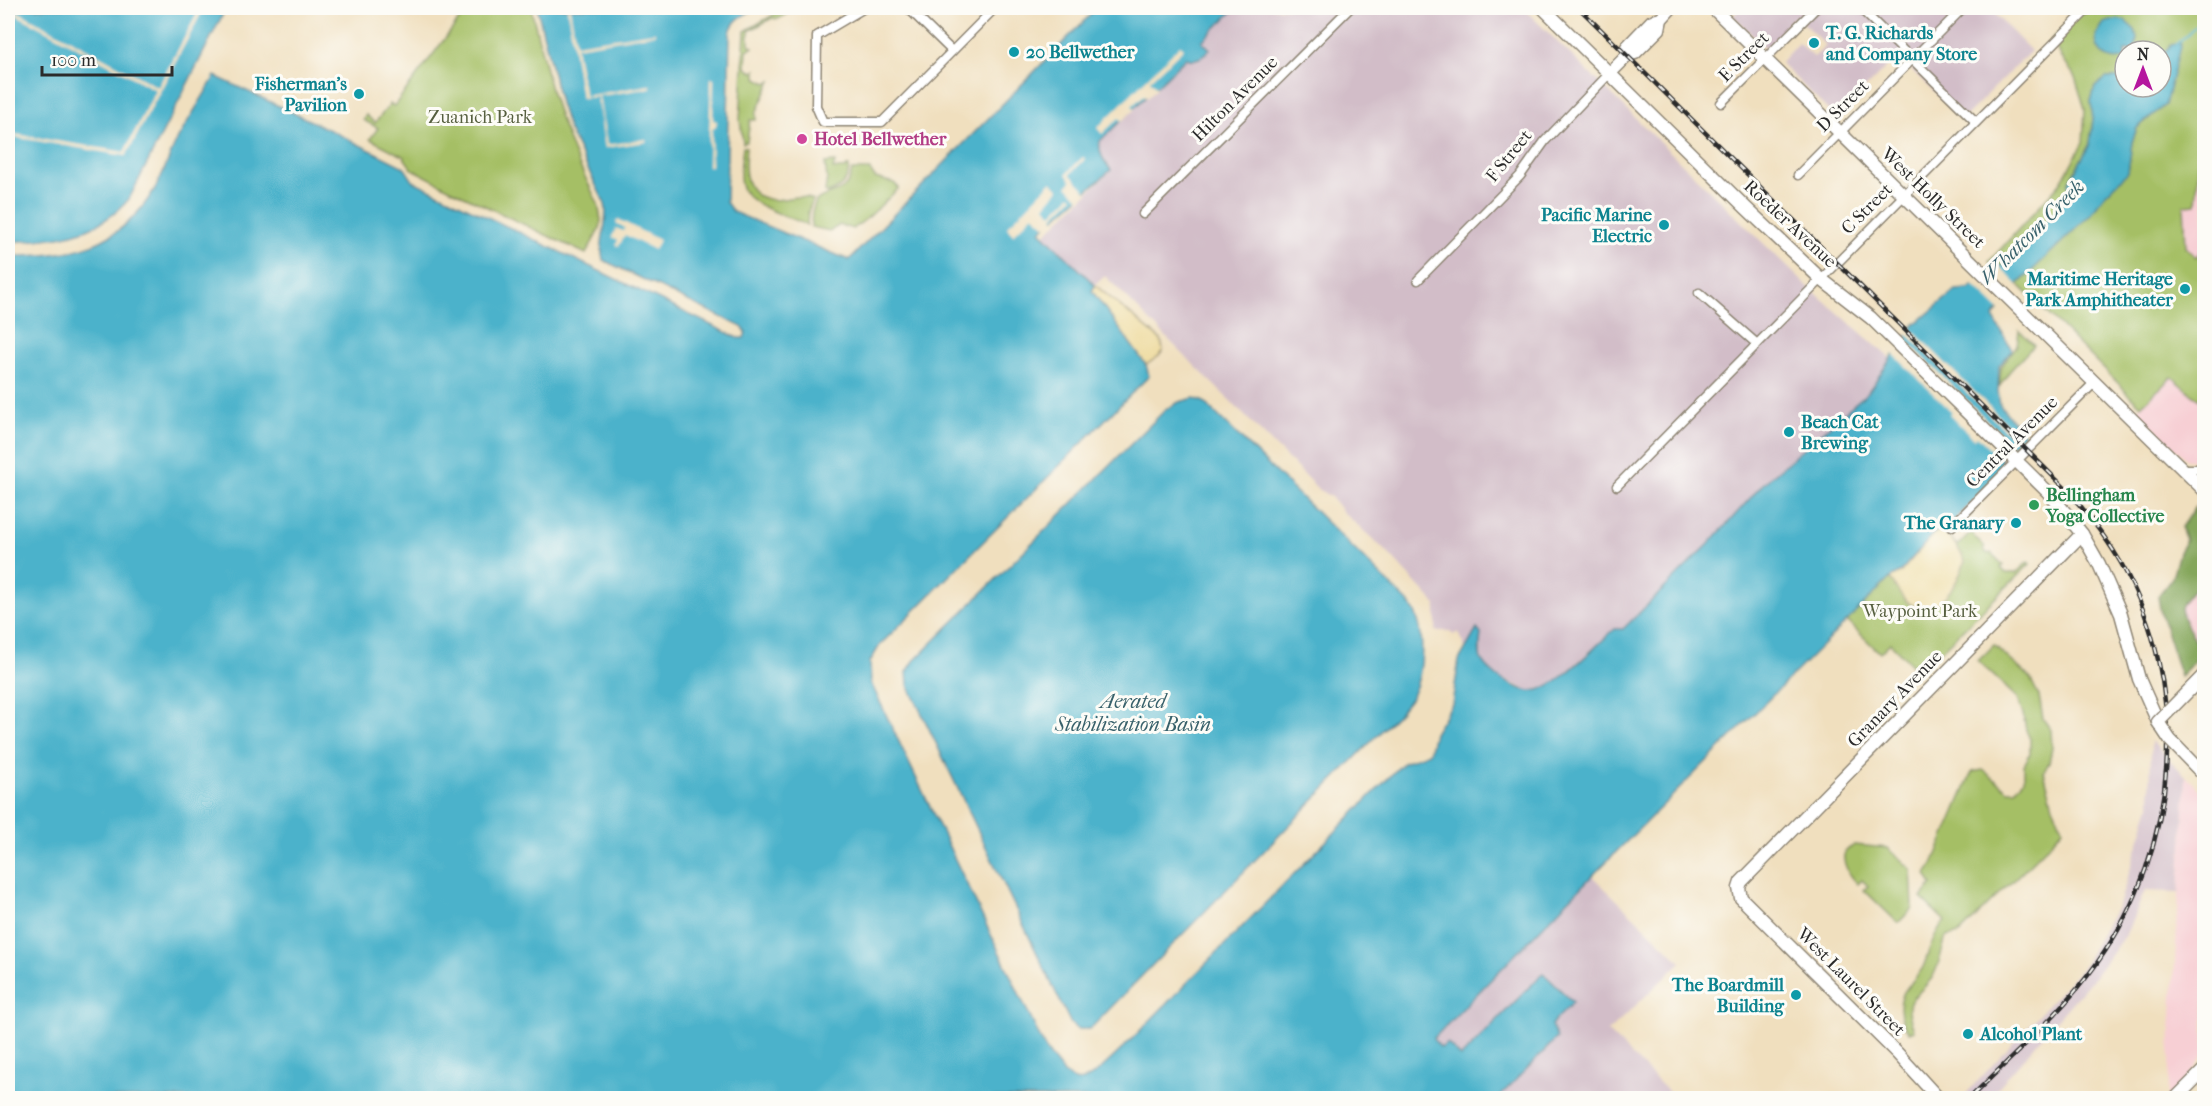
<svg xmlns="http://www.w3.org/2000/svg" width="2212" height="1106" viewBox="0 0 2212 1106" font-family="'IM FELL French Canon',serif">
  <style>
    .built { fill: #f7cfd4 }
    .industrial { fill: #d2bdc8 }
    .green { fill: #a5bf65; stroke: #687548; stroke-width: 1.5 }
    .forest { fill: #84a65a; stroke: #586842; stroke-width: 1.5 }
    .sand { fill: #eeda9e; stroke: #8c8264; stroke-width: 1.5 }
    .water { fill: #4cb2cb; stroke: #3c6e7b; stroke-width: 1.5 }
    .pier { fill: #f0dfbe }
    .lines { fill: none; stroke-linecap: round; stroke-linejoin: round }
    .stream { stroke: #4cb2cb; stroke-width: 2 }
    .street-casing { stroke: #8e8574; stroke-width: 11 }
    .secondary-casing { stroke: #8e8574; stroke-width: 15 }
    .street { stroke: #fff; stroke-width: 8 }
    .secondary { stroke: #fff; stroke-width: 12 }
    .rail-casing { stroke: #2b2b2b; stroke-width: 4.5 }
    .rail { stroke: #fdfcf7; stroke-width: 2; stroke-dasharray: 7; stroke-linecap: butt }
    .secondary-bridge-casing { stroke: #8e8574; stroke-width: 15; stroke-linecap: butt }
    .secondary-bridge { stroke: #fff; stroke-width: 12 }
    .culture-dot { fill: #0f9aa8; stroke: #fdfcf7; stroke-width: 2 }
    .hotel-dot { fill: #d1479c; stroke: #fdfcf7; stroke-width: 2 }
    .leisure-dot { fill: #2e9e5b; stroke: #fdfcf7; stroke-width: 2 }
    .labels { text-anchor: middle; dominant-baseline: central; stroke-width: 6; stroke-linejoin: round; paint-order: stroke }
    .culture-label { font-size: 18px; font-weight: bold; fill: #0d838f; stroke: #fdfcf7; text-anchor: end }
    .street-label { font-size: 18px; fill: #2b2b2b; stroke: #fdfcf7 }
    .park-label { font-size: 18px; fill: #565f3f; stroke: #fdfcf7 }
    .hotel-label { font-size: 18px; font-weight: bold; fill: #b23c85; stroke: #fdfcf7; text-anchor: start }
    .leisure-label { font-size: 18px; font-weight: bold; fill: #27864d; stroke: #fdfcf7; text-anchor: start }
    .water-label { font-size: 20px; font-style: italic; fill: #38616b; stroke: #fdfcf7 }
  </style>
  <rect width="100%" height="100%" fill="#fdfcf7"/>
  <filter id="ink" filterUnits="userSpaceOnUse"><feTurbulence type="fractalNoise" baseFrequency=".0167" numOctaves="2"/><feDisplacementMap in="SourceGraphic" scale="12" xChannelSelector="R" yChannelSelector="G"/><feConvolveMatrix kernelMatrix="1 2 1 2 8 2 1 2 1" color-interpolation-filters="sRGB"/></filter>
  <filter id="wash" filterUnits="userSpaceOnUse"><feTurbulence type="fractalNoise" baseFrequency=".008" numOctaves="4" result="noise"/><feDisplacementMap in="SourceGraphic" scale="24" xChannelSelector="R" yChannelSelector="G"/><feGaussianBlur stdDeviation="1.35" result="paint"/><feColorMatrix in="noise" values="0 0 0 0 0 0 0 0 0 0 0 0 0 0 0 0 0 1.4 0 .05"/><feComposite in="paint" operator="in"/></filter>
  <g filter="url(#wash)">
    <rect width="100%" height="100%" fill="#f0dfbe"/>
    <g class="built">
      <polygon points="2204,84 2204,249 2196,257 2186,247 2184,204 2195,204"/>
      <polygon points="2172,377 2200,400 2204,398 2204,461 2187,460 2136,411"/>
      <polygon points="2204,578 2204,651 2199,646 2181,612 2181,606"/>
      <polygon points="2186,776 2204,794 2204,1054 2185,1081 2167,1098"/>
    </g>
    <g class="industrial">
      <polygon points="1236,8 1523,8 1803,282 1891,359 1868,392 1763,484 1708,545 1623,629 1615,629 1551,686 1530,691 1501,679 1482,663 1478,654 1481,634 1477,630 1465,648 1458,632 1453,635 1450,631 1436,631 1436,605 1389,554 1343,512 1331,497 1319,490 1105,276 1095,285 1042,237 1111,170 1102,157 1099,147 1100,141"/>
      <polygon points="1741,8 1989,8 2031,51 1963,119 1897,56 1836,118 1780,63 1798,43 1814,57 1826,46 1796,16 1767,49 1733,16"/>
      <polygon points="2151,741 2186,776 2179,892 2145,891 2127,932 2095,976 1989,1098 1967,1098 1964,1096 2081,969 2120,902 2150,806"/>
      <polygon points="1592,876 1681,962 1608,1032 1675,1098 1498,1098 1557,1038 1551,1026 1573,1002 1461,1057 1447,1043 1441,1048 1433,1039"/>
    </g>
    <g class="green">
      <polygon points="468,8 531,8 551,90 560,118 575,156 598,204 601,220 600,228 586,254 462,195 412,169 403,156 370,139 378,128 363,120 366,115 375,123 390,104 394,106"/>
      <polygon points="785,8 792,8 794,11 778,19 772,18 749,31 749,44 753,47 747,50 746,68 753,72 756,70 756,77 766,83 771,81 756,113 756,120 750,120 747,142 743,143 740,120 745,31"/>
      <polygon points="2085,8 2204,8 2204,84 2196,204 2184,205 2186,247 2196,257 2204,249 2204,293 2201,300 2204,304 2204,398 2203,400 2200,400 2172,377 2141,406 2018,284 2091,214 2103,197 2128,172 2132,142 2137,128 2165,105 2180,44 2171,45 2161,56 2161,51 2125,51 2125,78 2106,78 2095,87 2091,101 2093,119 2090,144 2068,183 2071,195 2004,266 1995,264 1993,266 1989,262 2061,182 2083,143 2085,109 2075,77 2051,40"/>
      <path d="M743 147H746C745 165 742 182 757 195 762 197 769 200 775 200 789 199 800 194 813 200L808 212 807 225C788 216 747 206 741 185 738 173 742 158 743 147Z"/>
      <path d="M835 162 833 169H846L847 166H849C849 180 841 189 827 193L825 191 827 178 825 163Z"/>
      <path d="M852 170H870L875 178 894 183 899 188 870 216 853 229 840 225 830 231 811 227 812 212 816 201C831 188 847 198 852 170Z"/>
      <polygon points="2019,330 2034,345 2009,372 1999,387 2001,367 2017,345"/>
      <polygon points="1937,530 1943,532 1958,546 1973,531 1975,537 1984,546 1984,550 1988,554 1991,553 2003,565 2001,568 2006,573 2016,573 2028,562 2030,564 1919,672 1890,643 1880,653 1847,621 1890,578 1899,573"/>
      <path d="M1994 645 2030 678 2039 696 2043 719 2051 730 2052 748 2049 762 2044 772 2053 806 2063 829 2051 843 1959 934 1946 937C1942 950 1939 967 1932 978 1913 1003 1902 995 1914 1031L1909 1033C1901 1023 1897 1006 1903 994 1908 984 1918 977 1923 967 1930 951 1933 933 1945 921L1921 898 1932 885 1926 874 1933 864 1972 772 1983 770 2008 790H2015L2024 780V765L2030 754V739L2026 730 2023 714 2017 698 1978 661Z"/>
      <path d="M1854 845 1888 848 1911 869 1913 908 1898 923 1864 890 1868 886 1862 880 1858 884C1848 874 1834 852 1854 845Z"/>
    </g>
    <path class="forest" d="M2195 507 2204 517V550L2199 555 2204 561V578C2198 586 2187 595 2182 605 2177 614 2198 644 2204 652L2180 676C2174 649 2161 624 2158 596L2172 578 2179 552 2186 540 2181 527Z"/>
    <g class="sand">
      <polygon points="1095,285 1161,340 1163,350 1159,356 1146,365 1092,291"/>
      <path d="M1937 530C1951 535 1959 548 1965 561 1958 583 1938 619 1910 604 1902 600 1895 586 1890 578L1900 573Z"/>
    </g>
    <g class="water">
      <path d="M8 8H226L129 199C98 236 53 240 8 242Z"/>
      <path d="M537 8H758C746 14 733 18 730 33L726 202 733 212 849 260 1097 8H1236L1202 41 1210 49C1203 57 1196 62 1186 58L1100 141C1098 153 1104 161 1111 170L1040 231 1095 285 1092 291 1146 365 1149 376 880 645 870 662 871 683 1045 1048C1076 1093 1080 1089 1119 1052L1403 763 1429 753 1434 733 1452 704 1459 660 1477 629 1481 634C1478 658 1478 661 1498 677 1505 682 1523 691 1531 691 1555 691 1596 645 1615 629H1623L1708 545 1763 484 1868 392 1913 326 1956 290 1969 289 1995 264 2004 266 2071 195 2068 184 2090 144 2093 119 2091 101 2095 87 2106 78H2125V87H2161V56L2171 45 2181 43 2165 105 2137 128 2132 142 2128 172 2103 197 2091 214 2018 284 1993 317 2012 350 1999 366 1998 391 2000 405 2024 435 2000 458 2006 468 1943 532 1937 530 1899 573 1890 578 1592 876 1433 1039 1441 1048 1447 1043 1461 1057 1543 973 1573 1002 1551 1025 1557 1038 1498 1098H8V256C70 256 119 249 154 190 163 176 168 159 175 144 187 121 202 99 215 76L330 130 404 167 413 181 738 338H744L746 332 742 327 603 260C598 241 609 223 605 204L568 128 560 103Z"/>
      <path d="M2118 19 2125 21 2135 30 2137 38 2134 51H2125V58C2108 64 2095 52 2096 35L2104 23Z"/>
      <path d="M1194 398 1204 402 1410 604C1426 627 1425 671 1412 696 1409 701 1404 706 1401 711L1093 1026 1089 1029H1077L1071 1024 908 685 907 672 914 661 1166 409 1179 402Z"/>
    </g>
    <g class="pier">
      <polygon points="187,8 199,10 200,8 204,8 126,156 8,136 8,133 124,152 156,90 13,13 15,10 158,87 197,14"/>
      <polygon points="567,8 570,8 576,44 655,32 655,34 576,47 585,96 650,85 651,88 599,96 607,145 646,139 646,142 605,148 597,97 581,98"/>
      <polygon points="1180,45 1184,48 1150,80 1157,88 1147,98 1144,95 1132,106 1135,109 1122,121 1119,118 1102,134 1097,128"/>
      <polygon points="711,78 714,78 713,120 717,121 716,126 712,130 711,166 708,166"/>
      <polygon points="1083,157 1085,159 1070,174 1088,193 1081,200 1067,186 1071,181 1066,174"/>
      <polygon points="1051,182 1059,189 1045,206 1052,214 1071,195 1073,197 1053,217 1056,221 1048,228 1033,215 1013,235 1007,227"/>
      <polygon points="618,219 659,240 654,250 625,235 619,246 616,245 618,240 612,237 616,228 623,231 625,228 616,223"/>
      <polygon points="1994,261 2020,287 2001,312 1971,283"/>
      <polygon points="1909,327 2020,437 2016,441 1905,332"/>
      <polygon points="1902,336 2012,445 1999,458 1977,436 1974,439 1949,414 1951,411 1891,352"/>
    </g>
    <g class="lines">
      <polyline class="stream" points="2175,45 2204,20"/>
    </g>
  </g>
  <g filter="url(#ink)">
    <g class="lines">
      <defs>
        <g id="street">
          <polyline points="864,8 817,36 816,106 823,122 882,122 995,8"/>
          <polyline points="908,8 952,51"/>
          <polyline points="1860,8 1976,122"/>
          <polyline points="1721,103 1816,8"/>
          <polyline points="1798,175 1963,8"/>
          <polyline points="1143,214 1350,8"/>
          <polyline points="1418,280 1520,176 1545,141 1610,73"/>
          <polyline points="1699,293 1757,344"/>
          <polyline points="2184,469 2204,469"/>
          <polyline points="1617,486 2089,8"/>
          <polyline points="1952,526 2095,382"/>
        </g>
        <g id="secondary">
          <polyline points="1543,8 1746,208 1821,279 1871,318 2051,495 2082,534 2099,564 2121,614 2139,679 2158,722"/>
          <polyline points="1713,8 2204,490"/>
          <polyline points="1628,55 1627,47 1652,21 1661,19"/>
          <polyline points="1610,73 1628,55 1635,53 1659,29 1661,19 1671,8"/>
          <polyline points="1938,1098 1897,1053 1741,898 1739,888 1741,882 2082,534"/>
          <polyline points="2176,1098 2204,1070"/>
        </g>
      </defs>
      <use href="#street" class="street-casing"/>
      <use href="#secondary" class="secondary-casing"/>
      <use href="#street" class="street"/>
      <use href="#secondary" class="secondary"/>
      <defs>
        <path id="rail" d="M1579 8 2067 490C2087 513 2106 537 2121 563 2191 687 2180 847 2097 963 2062 1013 2013 1055 1970 1098"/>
      </defs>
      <use href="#rail" class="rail-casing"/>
      <use href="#rail" class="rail"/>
      <defs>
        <polyline id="secondary-bridge" points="2201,772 2170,740 2158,722 2204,675"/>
      </defs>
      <use href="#secondary-bridge" class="secondary-bridge-casing"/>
      <use href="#secondary-bridge" class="secondary-bridge"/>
    </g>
  </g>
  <g class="culture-dot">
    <circle cx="1814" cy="43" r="6"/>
    <circle cx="1014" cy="52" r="6"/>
    <circle cx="359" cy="94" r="6"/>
    <circle cx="1664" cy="225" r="6"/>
    <circle cx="2185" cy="289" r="6"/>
    <circle cx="1789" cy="432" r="6"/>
    <circle cx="2016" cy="523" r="6"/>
    <circle cx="1796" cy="995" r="6"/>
    <circle cx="1968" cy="1034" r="6"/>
  </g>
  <circle class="hotel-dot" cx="802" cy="139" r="6"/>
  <circle class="leisure-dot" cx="2034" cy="505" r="6"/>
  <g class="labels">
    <g class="culture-label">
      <text x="1826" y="33" text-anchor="start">T. G. Richards<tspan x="1826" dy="21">and Company Store</tspan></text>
      <text x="1026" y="52" text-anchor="start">20 Bellwether</text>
      <text x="347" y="84">Fisherman's<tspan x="347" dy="21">Pavilion</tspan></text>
      <text x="1652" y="215">Pacific Marine<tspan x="1652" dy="21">Electric</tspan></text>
      <text x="2173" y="279">Maritime Heritage<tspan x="2173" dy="21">Park Amphitheater</tspan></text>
      <text x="1801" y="422" text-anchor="start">Beach Cat<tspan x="1801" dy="21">Brewing</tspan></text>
      <text x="2004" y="523">The Granary</text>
      <text x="1784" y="985">The Boardmill<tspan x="1784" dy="21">Building</tspan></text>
      <text x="1980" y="1034" text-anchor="start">Alcohol Plant</text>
    </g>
    <g class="street-label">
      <text transform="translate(1744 57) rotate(-45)">E Street</text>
      <text transform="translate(1235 99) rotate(-45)">Hilton Avenue</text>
      <text transform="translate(1843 106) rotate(-45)">D Street</text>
      <text transform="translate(1509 156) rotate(-51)">F Street</text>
      <text transform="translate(1933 198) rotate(44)">West Holly Street</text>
      <text transform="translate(1867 209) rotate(-45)">C Street</text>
      <text transform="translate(1790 224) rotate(43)">Roeder Avenue</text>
      <text transform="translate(2012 442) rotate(-45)">Central Avenue</text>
      <text transform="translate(1895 699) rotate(-46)">Granary Avenue</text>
      <text transform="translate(1851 982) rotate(45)">West Laurel Street</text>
    </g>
    <g class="park-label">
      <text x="480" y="117">Zuanich Park</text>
      <text x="1920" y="611">Waypoint Park</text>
    </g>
    <g class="hotel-label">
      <text x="814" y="139">Hotel Bellwether</text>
    </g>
    <g class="leisure-label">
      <text x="2046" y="495">Bellingham<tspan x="2046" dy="21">Yoga Collective</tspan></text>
    </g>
    <g class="water-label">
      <text transform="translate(2032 232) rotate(-45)">Whatcom Creek</text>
      <text x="1133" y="701">Aerated<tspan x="1133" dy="23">Stabilization Basin</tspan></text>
    </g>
  </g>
  <rect width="2212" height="1106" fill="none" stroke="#fdfcf7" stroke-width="30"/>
  <g transform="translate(2143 69)"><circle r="28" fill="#fdfcf7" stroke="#a9a8a5" stroke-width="1.5"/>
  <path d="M0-4.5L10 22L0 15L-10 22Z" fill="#b5179e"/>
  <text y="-9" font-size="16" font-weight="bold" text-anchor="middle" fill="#2b2b2b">N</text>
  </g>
  <path d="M42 66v9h130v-9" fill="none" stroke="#2b2b2b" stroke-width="3"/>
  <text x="51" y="66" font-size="18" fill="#2b2b2b" stroke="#fdfcf7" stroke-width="4.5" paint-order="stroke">100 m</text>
</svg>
